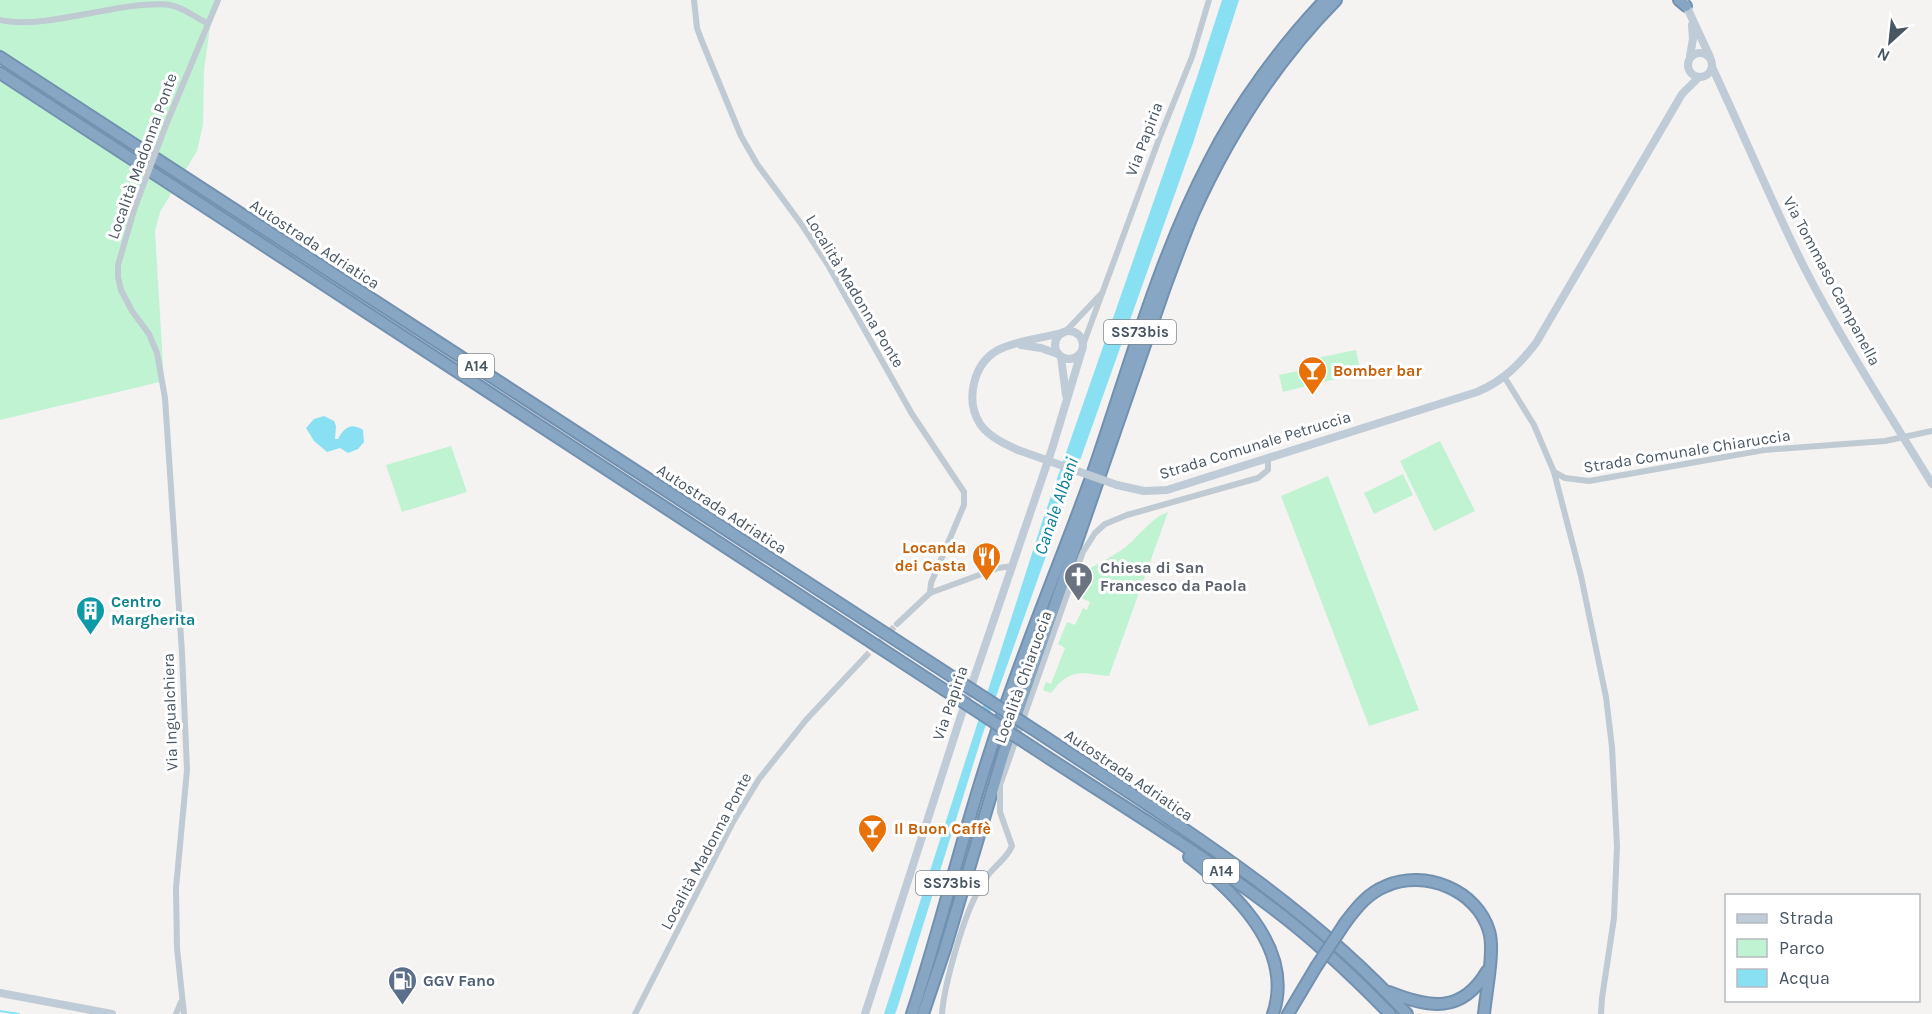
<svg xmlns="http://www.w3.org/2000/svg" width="1932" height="1014" viewBox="0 0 1932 1014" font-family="Karla,sans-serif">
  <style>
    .green { fill: #c0f3d2 }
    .water { fill: #8ae0f3 }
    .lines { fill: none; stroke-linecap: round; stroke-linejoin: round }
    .stream { stroke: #8ae0f3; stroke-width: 2 }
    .street-tunnel { stroke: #cacbce; stroke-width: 6; stroke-dasharray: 6 3; stroke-linecap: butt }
    .highway-casing { stroke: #7291b0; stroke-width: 14 }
    .street { stroke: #bfcad2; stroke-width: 6 }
    .secondary { stroke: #bfcbd7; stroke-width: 8 }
    .highway { stroke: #87a6c4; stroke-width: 10 }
    .highway-bridge-casing { stroke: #7291b0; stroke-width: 14; stroke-linecap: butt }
    .street-bridge { stroke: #bfcad2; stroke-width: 6 }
    .secondary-bridge { stroke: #bfcbd7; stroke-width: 8 }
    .highway-bridge { stroke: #87a6c4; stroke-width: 10 }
    .labels { text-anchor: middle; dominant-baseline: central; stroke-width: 6; stroke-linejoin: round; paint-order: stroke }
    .shield { fill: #fff; stroke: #7f8991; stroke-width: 1.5 }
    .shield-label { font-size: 15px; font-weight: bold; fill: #485662 }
    .street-label { font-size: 16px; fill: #485662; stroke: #fff }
    .food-label { font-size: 16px; font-weight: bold; fill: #c56008; stroke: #fff; text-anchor: start }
    .worship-label { font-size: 16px; font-weight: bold; fill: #5b616d; stroke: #fff; text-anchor: start }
    .culture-label { font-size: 16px; font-weight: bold; fill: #0d838f; stroke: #fff; text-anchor: start }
    .service-label { font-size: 16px; font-weight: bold; fill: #4e5e75; stroke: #fff; text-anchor: start }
    .water-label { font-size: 18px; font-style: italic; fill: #057f99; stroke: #fff }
  </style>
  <rect width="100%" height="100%" fill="#f5f2f2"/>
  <g class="green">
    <polygon points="0,0 220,0 211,20 204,70 203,125 197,151 160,212 155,231 164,381 0,420"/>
    <polygon points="1356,350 1361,374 1318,383 1312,359"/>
    <polygon points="1312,368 1315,384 1283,392 1279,375"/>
    <polygon points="1440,441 1475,511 1434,531 1400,461"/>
    <polygon points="451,446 467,492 402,512 386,465"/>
    <polygon points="1403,474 1413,495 1374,514 1364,493"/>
    <polygon points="1328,476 1419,710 1369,726 1281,496"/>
    <path d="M1168 512 1109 676C1080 673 1071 667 1051 693L1043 690 1046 682 1051 684 1065 648 1058 644 1067 622 1075 625 1083 608 1087 610 1090 602 1071 593C1072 589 1074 583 1077 580 1088 566 1106 561 1120 551 1136 541 1151 517 1168 512Z"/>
  </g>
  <g class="water">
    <polygon points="1222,0 1239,0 1193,143 983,733 897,1009 895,1014 884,1014 1044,516 1197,77"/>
    <path d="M324 416 334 421 336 426 335 439H338C344 428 351 422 363 430L364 442 358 449 348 453 340 448 327 452 314 441 306 428 314 419Z"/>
  </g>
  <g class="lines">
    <polyline class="stream" points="0,1011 19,1014"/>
    <polyline class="street-tunnel" points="865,657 897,624"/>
    <defs>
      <g id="highway">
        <polyline points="1679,0 1686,6"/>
        <polyline points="0,57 951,676"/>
        <polyline points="0,73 943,689"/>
        <path d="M1042 735C1170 820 1303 900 1407 1014"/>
        <path d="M1035 749C1114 801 1196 850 1271 907 1314 939 1353 976 1390 1014"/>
        <path d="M1189 857C1235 892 1295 949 1273 1014"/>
        <path d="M1345 923C1357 907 1368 893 1386 886 1425 869 1477 890 1489 931 1495 950 1486 992 1484 1014"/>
        <path d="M1389 992C1429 1008 1462 1014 1487 971"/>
        <path d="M912 1014C941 926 962 836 991 749 1020 657 1058 569 1091 478 1128 372 1157 262 1209 162 1237 106 1282 45 1325 0"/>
        <path d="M923 1014 945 949 1003 755 1165 287C1174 263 1183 238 1193 214 1228 136 1276 61 1336 0"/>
        <polyline points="1288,1014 1316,967"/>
      </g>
    </defs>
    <use href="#highway" class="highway-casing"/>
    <g class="street">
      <polyline points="694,0 697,28 701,39 741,136 757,164 802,225 828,265 912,414 964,492 964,505 931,583 930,593"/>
      <path d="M0 20C39 29 100 8 143 5 151 5 162 3 170 5 185 8 194 17 207 23"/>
      <polyline points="166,125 218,0"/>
      <polyline points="135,207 118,265 118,277 121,290 132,311 149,334 157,353 165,398 182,653 187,770 176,888 177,948 184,1014"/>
      <polyline points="1066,331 1102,293"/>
      <polyline points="1083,345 1159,139 1192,57 1209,0"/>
      <polyline points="1505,378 1534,425 1554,472 1581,576 1606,697 1612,747 1617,846 1614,918 1602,998 1601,1014"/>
      <polyline points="1554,472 1565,478 1589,481 1764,450 1885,441 1932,431"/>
      <polyline points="897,624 930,593 998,568 1013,566"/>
      <polyline points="176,1014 181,1002"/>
      <polyline points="635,1014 733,822 759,779 806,720 865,657"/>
      <path d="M942 1014C944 985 964 914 979 890 982 885 985 879 989 874 997 864 1007 858 1012 846L1000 812V785L1069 589 1083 552 1095 533 1105 524 1127 515 1258 478 1268 470V459"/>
    </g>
    <g class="secondary">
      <polyline points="1684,1 1710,57"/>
      <circle cx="1700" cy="65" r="12"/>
      <polyline points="1690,56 1693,39 1692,25"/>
      <path d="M1712 67C1743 133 1771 201 1804 267 1842 341 1888 412 1932 484"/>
      <circle cx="1069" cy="345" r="14"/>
      <polyline points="1021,345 1041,348 1058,354"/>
      <polyline points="1061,357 1066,395"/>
      <path d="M1018 450C1005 444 989 437 980 424 965 400 973 364 998 350 1014 341 1043 338 1062 333"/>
      <path d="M1117 485 1144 491 1167 490 1477 392C1503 381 1519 365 1536 343L1682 94 1699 77"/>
      <polyline points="0,993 112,1014"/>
      <polyline points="865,1014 959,722 1052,449 1081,353"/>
    </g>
    <use href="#highway" class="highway"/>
    <defs>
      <g id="highway-bridge">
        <polyline points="951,676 1042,735"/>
        <polyline points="943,689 1035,749"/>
        <polyline points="1316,967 1345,923"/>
      </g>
    </defs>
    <use href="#highway-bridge" class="highway-bridge-casing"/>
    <polyline class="street-bridge" points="135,207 166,125"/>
    <polyline class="secondary-bridge" points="1018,450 1117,485"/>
    <use href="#highway-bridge" class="highway-bridge"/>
  </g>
  <defs>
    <symbol id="bar-pin" viewBox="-11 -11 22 30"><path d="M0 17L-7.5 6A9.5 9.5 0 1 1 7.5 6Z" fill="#e8710a" stroke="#fff"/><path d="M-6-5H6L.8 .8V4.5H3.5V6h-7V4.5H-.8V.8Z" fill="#fff"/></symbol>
    <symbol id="restaurant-pin" viewBox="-11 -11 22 30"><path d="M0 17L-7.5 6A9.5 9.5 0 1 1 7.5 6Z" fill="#e8710a" stroke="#fff"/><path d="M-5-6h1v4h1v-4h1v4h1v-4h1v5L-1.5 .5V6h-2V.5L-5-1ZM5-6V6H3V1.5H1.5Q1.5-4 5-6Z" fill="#fff"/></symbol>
    <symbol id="church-pin" viewBox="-11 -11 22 30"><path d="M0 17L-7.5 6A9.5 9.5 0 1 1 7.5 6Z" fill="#6b7280" stroke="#fff"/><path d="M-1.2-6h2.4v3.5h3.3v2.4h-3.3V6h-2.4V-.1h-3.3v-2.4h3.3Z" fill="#fff"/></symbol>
    <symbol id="building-pin" viewBox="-11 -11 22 30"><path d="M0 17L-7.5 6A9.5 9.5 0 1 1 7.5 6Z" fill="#0f9aa8" stroke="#fff"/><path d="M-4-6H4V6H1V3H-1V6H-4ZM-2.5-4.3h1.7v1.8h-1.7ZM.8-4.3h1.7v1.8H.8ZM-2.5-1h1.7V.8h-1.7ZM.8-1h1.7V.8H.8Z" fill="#fff"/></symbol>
    <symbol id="fuel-pin" viewBox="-11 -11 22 30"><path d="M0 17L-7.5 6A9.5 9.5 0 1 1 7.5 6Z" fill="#5c6f8a" stroke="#fff"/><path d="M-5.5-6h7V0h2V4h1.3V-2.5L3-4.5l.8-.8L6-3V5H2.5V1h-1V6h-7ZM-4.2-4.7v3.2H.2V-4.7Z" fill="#fff"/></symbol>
  </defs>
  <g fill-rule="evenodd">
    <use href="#bar-pin" x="1296" y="354" width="33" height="45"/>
    <use href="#restaurant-pin" x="970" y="540" width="33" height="45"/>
    <use href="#church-pin" x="1062" y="560" width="33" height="45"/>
    <use href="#building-pin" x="74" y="594" width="33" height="45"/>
    <use href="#bar-pin" x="856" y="812" width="33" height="45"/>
    <use href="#fuel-pin" x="386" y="964" width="33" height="45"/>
  </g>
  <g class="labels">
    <g class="shield">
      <rect x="1104" y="320" width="72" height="24" rx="4.5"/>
      <rect x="458" y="354" width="36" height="24" rx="4.5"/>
      <rect x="1203" y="859" width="36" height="24" rx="4.5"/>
      <rect x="916" y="871" width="72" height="24" rx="4.5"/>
    </g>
    <g class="shield-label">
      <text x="1140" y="332">SS73bis</text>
      <text x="476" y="366">A14</text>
      <text x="1221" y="871">A14</text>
      <text x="952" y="883">SS73bis</text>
    </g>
    <g class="street-label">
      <text transform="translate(1144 139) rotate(-69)">Via Papiria</text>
      <text transform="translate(142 156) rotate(-70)">Località Madonna Ponte</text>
      <text transform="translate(315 244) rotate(33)">Autostrada Adriatica</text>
      <text transform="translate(1832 281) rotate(62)">Via Tommaso Campanella</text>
      <text transform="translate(855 291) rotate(59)">Località Madonna Ponte</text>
      <text transform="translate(1255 445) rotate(-17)">Strada Comunale Petruccia</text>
      <text transform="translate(1687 451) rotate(-9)">Strada Comunale Chiaruccia</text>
      <text transform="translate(722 509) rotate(33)">Autostrada Adriatica</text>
      <text transform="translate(1023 677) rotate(-70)">Località Chiaruccia</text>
      <text transform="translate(950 703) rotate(-71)">Via Papiria</text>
      <text transform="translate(170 712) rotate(-92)">Via Ingualchiera</text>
      <text transform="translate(1129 775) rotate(34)">Autostrada Adriatica</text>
      <text transform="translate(706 851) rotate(-62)">Località Madonna Ponte</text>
    </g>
    <g class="food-label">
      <text x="1333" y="370">Bomber bar</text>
      <text x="966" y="547" text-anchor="end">Locanda<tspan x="966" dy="18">dei Casta</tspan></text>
      <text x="894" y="828">Il Buon Caffè</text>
    </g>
    <g class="worship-label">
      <text x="1100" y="567">Chiesa di San<tspan x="1100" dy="18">Francesco da Paola</tspan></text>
    </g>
    <g class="culture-label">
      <text x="111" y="601">Centro<tspan x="111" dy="18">Margherita</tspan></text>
    </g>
    <g class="service-label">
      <text x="423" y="980">GGV Fano</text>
    </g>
    <g class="water-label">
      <text transform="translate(1056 506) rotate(-71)">Canale Albani</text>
    </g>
  </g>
  <rect x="1725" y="894" width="195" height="108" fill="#ffffff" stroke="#b6bbc0" stroke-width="1.5"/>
  <rect x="1737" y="914" width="30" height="9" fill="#bfcbd7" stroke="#b6bbc0" stroke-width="1.5"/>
  <text x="1779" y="924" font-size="18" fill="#485662">Strada</text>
  <rect x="1737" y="939" width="30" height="18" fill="#c0f3d2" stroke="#b6bbc0" stroke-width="1.5"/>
  <text x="1779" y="954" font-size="18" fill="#485662">Parco</text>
  <rect x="1737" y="969" width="30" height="18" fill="#8ae0f3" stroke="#b6bbc0" stroke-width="1.5"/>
  <text x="1779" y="984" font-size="18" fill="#485662">Acqua</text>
  <g transform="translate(1890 42) rotate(207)" stroke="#ffffff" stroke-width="4.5" paint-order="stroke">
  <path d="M0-4.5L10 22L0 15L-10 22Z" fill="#485662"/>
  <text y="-9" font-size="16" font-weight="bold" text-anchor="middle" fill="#485662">N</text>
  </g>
</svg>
